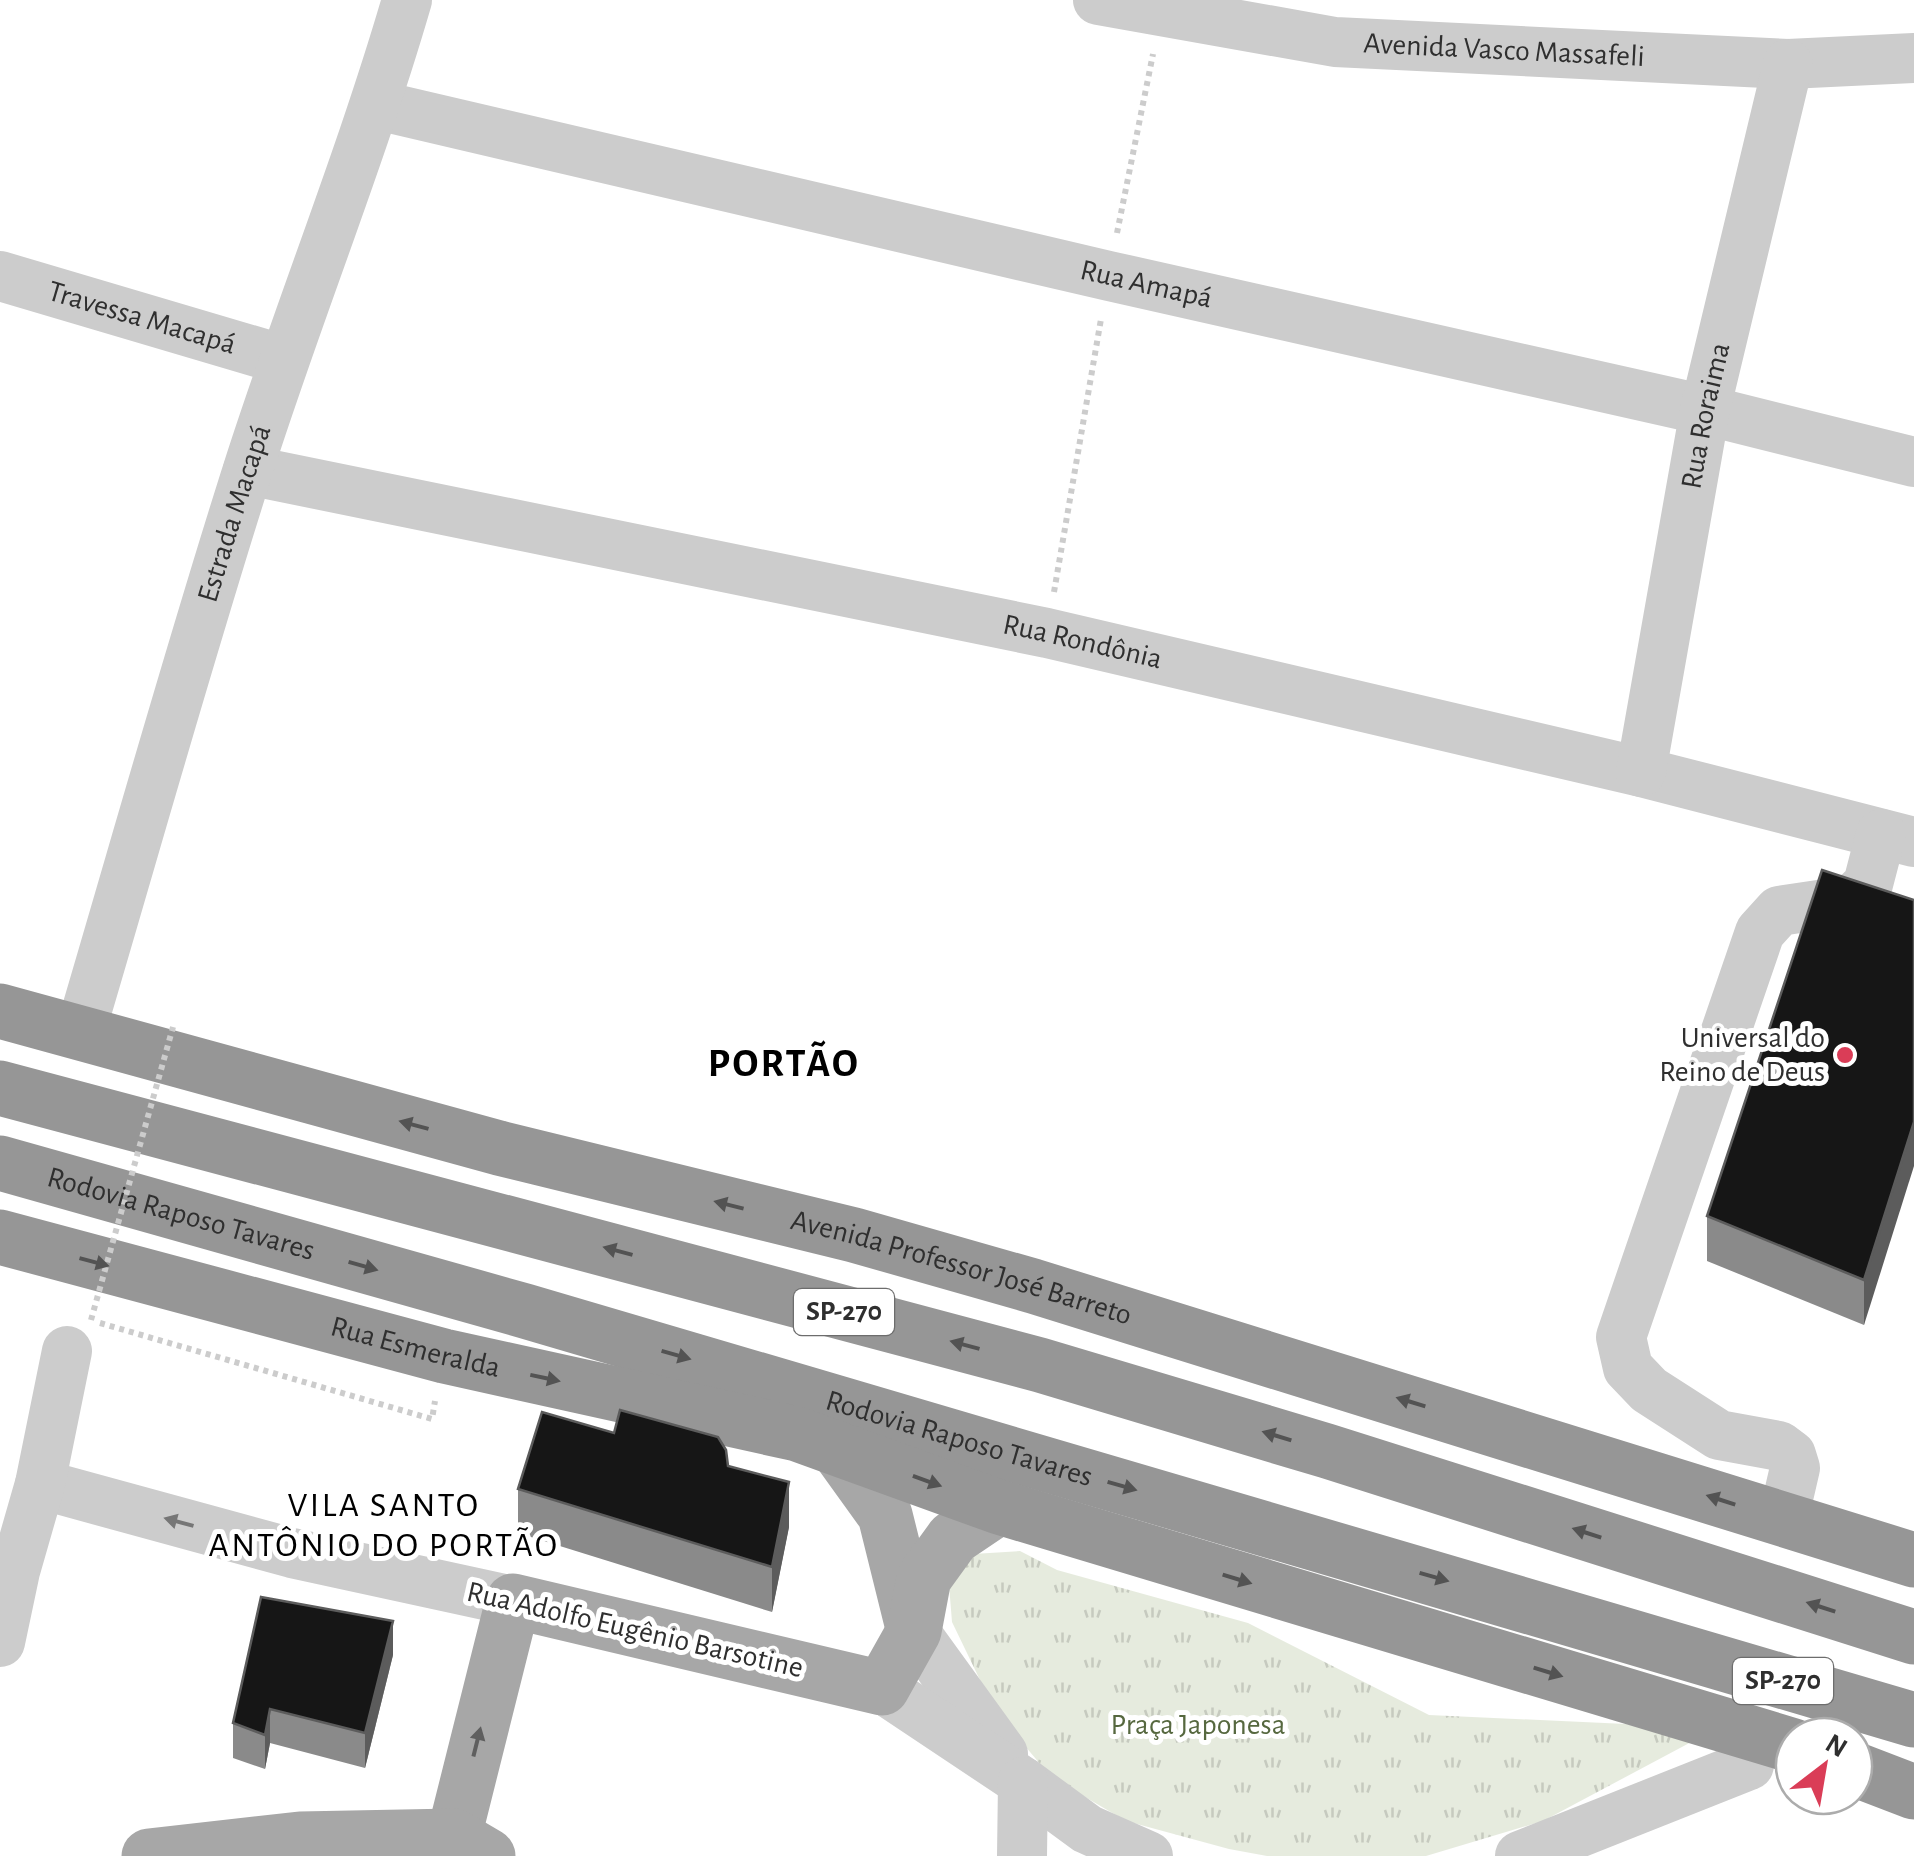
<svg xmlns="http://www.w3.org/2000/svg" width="1914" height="1856" viewBox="0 0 1914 1856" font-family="'Alegreya Sans',sans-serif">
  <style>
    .grass { fill: url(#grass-tufts) }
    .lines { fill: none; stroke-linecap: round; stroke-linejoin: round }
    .path { stroke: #ccc; stroke-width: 6; stroke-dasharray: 5 5; stroke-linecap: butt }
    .minor { stroke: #ccc; stroke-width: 50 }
    .major { stroke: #a7a7a7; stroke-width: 55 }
    .highway { stroke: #969696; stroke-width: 55 }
    .path-bridge { stroke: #ccc; stroke-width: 6; stroke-dasharray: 5 5; stroke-linecap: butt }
    .wall { fill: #8a8a8a }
    .shaded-wall { fill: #5c5c5c }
    .building { fill: #161616; stroke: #5c5c5c; stroke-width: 2.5 }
    .oneway { fill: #535353 }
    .oneway2 { fill: #767676 }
    .oneway3 { fill: #5f5f5f }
    .poi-dot { fill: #da3d57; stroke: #fff; stroke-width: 4 }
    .labels { text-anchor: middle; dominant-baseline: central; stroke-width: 10; stroke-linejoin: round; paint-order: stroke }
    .shield { fill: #fff; stroke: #6d6d6d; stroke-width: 2.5 }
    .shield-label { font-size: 28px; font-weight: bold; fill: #2f2f2f }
    .street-label { font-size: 30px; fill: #2f2f2f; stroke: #fff }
    .poi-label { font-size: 30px; fill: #2f2f2f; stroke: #fff; text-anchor: end }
    .park-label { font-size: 30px; fill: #56683f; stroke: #fff }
    .quarter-label { font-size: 35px; letter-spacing: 2.5px; fill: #000; stroke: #fff }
    .district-label { font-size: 40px; font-weight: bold; letter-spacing: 2.5px; fill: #000; stroke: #fff }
  </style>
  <defs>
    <pattern id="grass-tufts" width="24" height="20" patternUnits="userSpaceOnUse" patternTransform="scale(2.5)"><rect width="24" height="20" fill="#e6ebde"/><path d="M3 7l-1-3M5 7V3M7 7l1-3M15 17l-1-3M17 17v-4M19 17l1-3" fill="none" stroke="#c6cabf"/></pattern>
  </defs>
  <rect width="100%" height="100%" fill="#fff"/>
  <polygon class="grass" points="1020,1551 1057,1570 1248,1623 1429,1715 1626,1724 1695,1740 1543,1821 1426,1856 1267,1856 1229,1849 1126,1821 1051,1777 994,1709 952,1622 949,1585 973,1554"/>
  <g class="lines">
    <g class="path">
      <polyline points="1117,233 1153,54"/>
      <polyline points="1054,592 1101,319"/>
      <polyline points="100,1323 432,1419 435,1401"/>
    </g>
    <g class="minor">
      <path id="s1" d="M1098 0 1335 42 1788 64 1914 58"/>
      <path id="s2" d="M377 105 1109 276 1705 410 1914 462"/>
      <path id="s3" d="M0 276 284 360"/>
      <path id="s4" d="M248 470 1047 633 1641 772 1914 842"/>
      <path id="s5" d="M1641 772 1705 410 1788 64"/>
      <path id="s6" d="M80 1033C136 844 189 654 249 466 299 310 361 158 407 0"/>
      <polyline points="40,1484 292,1553 513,1601"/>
      <polyline points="1783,1520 1795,1468 1791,1455 1779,1446 1719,1435 1649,1390 1628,1368 1621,1337 1760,932 1779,911 1839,902 1856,896 1868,884 1881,834"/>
      <polyline points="914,1631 1003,1754"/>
      <polyline points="0,1642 15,1571 40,1484 67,1351"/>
      <polyline points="882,1688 1023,1782 1087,1829 1148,1856"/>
      <polyline points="1022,1856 1023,1782"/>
      <polyline points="1520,1856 1749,1765"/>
    </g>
    <g class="major">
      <polyline points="836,1447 885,1515 913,1628"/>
      <polyline points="454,1836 513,1601 882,1688 914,1631 924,1578 953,1538 999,1507"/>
      <polyline points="149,1856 300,1839 454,1836 488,1856"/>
    </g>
    <g class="highway">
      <path id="s7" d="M0 1011 499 1148 854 1235 1033 1286 1914 1560"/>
      <polyline points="0,1088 1040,1365 1327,1451 1914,1637"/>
      <path id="s8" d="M0 1163 525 1311 1914 1720"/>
      <path id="s9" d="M0 1237 444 1356 797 1434 999 1507 1794 1746"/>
      <polyline points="1854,1769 1914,1792"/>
    </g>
    <polyline class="path-bridge" points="91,1320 173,1027"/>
  </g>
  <g class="wall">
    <polygon points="1914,900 1864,1325 1707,1261 1707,1216"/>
    <polygon points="728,1466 789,1527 772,1612 518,1533 518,1489"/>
    <polygon points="393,1655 365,1768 270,1743 265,1769 233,1758 233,1723"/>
  </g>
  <g class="shaded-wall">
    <polygon points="1914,1122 1914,1166 1864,1325 1864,1280"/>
    <polygon points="789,1482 789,1527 772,1612 772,1567"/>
    <polygon points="393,1621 393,1655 365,1768 365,1733"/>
    <polygon points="270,1709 270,1743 265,1769 265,1735"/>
  </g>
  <g class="building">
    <polygon points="1822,870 1914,900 1914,1122 1864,1280 1707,1216"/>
    <polygon points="620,1410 718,1437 726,1450 728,1466 789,1482 772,1567 518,1489 542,1412 614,1433"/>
    <polygon points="261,1597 393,1621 365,1733 270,1709 265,1735 233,1723"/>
  </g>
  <defs><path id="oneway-solid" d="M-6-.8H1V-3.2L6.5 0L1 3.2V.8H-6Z" transform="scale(2.5)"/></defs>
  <g class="oneway">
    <use href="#oneway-solid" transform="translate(414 1125) rotate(-165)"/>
    <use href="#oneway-solid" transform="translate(729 1205) rotate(-166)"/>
    <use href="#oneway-solid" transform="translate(618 1251) rotate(-165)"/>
    <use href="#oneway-solid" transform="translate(94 1262) rotate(15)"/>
    <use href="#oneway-solid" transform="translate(363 1266) rotate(16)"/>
    <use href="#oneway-solid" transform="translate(965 1345) rotate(-165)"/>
    <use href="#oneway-solid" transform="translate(676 1355) rotate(16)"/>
    <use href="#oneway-solid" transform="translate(545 1378) rotate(12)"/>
    <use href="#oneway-solid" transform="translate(1411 1402) rotate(-163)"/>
    <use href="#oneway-solid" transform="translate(1277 1436) rotate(-163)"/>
    <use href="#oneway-solid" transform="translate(927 1481) rotate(20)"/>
    <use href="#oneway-solid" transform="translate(1122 1486) rotate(16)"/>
    <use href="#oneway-solid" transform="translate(1721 1500) rotate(-162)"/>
    <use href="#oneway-solid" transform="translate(1587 1533) rotate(-162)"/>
    <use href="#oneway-solid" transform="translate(1434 1577) rotate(16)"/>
    <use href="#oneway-solid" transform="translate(1237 1579) rotate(17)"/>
    <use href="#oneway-solid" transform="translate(1821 1607) rotate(-162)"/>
    <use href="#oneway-solid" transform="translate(1548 1672) rotate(17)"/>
  </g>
  <use class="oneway2" href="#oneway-solid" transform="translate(179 1522) rotate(-165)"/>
  <use class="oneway3" href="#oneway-solid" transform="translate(477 1742) rotate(-76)"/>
  <circle class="poi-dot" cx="1845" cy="1055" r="10"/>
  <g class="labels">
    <g class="shield">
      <rect x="794" y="1289" width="100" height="46" rx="8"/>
      <rect x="1733" y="1658" width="100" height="46" rx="8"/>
    </g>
    <g class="shield-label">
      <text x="844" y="1312">SP-270</text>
      <text x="1783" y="1681">SP-270</text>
    </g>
    <g class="street-label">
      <text stroke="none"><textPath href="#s1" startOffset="410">Avenida Vasco Massafeli</textPath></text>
      <text stroke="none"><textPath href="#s2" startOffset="790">Rua Amapá</textPath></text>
      <text stroke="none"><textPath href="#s3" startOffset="148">Travessa Macapá</textPath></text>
      <text stroke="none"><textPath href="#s5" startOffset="362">Rua Roraima</textPath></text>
      <text stroke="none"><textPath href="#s6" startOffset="542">Estrada Macapá</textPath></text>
      <text stroke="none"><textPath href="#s4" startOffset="852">Rua Rondônia</textPath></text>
      <text stroke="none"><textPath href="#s8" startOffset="188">Rodovia Raposo Tavares</textPath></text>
      <text stroke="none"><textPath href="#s7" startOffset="995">Avenida Professor José Barreto</textPath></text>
      <text stroke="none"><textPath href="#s9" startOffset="430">Rua Esmeralda</textPath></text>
      <text stroke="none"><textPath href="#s8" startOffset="998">Rodovia Raposo Tavares</textPath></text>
      <text transform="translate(635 1630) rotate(13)">Rua Adolfo Eugênio Barsotine</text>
    </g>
    <g class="poi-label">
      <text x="1825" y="1038">Universal do<tspan x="1825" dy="34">Reino de Deus</tspan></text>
    </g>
    <g class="park-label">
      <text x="1198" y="1725">Praça Japonesa</text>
    </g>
    <g class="quarter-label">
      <text x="384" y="1505">VILA SANTO<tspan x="384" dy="40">ANTÔNIO DO PORTÃO</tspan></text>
    </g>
    <g class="district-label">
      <text x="784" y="1064">PORTÃO</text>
    </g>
  </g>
  <g transform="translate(1824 1766) rotate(31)"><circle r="48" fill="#ffffff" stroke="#acacac" stroke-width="2.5"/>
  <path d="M0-8L18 38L0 25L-18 38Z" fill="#da3d57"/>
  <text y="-15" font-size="28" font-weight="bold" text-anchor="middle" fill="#2f2f2f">N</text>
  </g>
</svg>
